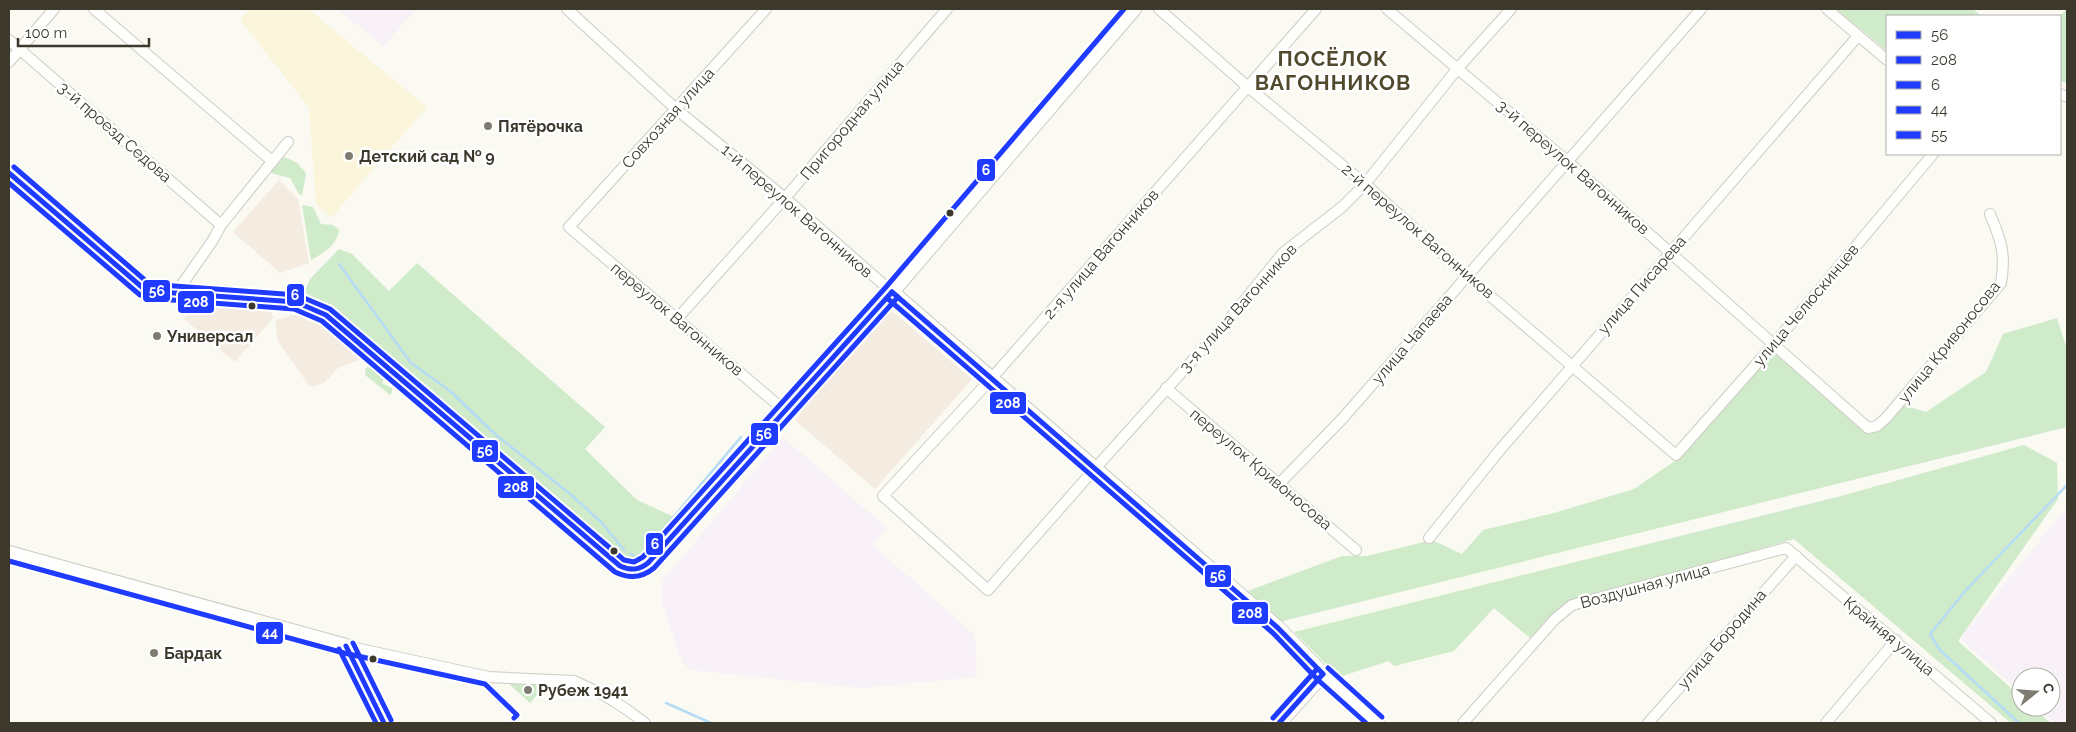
<svg xmlns="http://www.w3.org/2000/svg" width="2076" height="732" viewBox="0 0 2076 732" font-family="Raleway,sans-serif">
  <style>
    .commercial { fill: #f4ece1 }
    .industrial { fill: #f8f2f8 }
    .built { fill: #fbf5db }
    .green { fill: #cfebca }
    .lines { fill: none; stroke-linecap: round; stroke-linejoin: round }
    .stream { stroke: #b5dcf4; stroke-width: 2.5 }
    .street-casing { stroke: #cdccc3; stroke-width: 12 }
    .secondary-casing { stroke: #cdccc3; stroke-width: 16 }
    .street { stroke: #fefefd; stroke-width: 10 }
    .secondary { stroke: #fefefd; stroke-width: 14 }
    .bus-1-casing { stroke: #fff; stroke-width: 9 }
    .bus-2-casing { stroke: #fff; stroke-width: 9 }
    .bus-3-casing { stroke: #fff; stroke-width: 9 }
    .bus-4-casing { stroke: #fff; stroke-width: 9 }
    .bus-5-casing { stroke: #fff; stroke-width: 9 }
    .bus-1 { stroke: #1f3bff; stroke-width: 5 }
    .bus-2 { stroke: #1f3bff; stroke-width: 5 }
    .bus-3 { stroke: #1f3bff; stroke-width: 5 }
    .bus-4 { stroke: #1f3bff; stroke-width: 5 }
    .bus-5 { stroke: #1f3bff; stroke-width: 5 }
    .poi-dot { fill: #7e7c71; stroke: #fff; stroke-width: 2 }
    .bus-dot { fill: #3c392c; stroke: #fff; stroke-width: 2 }
    .labels { text-anchor: middle; dominant-baseline: central; stroke-width: 5; stroke-linejoin: round; paint-order: stroke }
    .street-label { font-size: 16px; fill: #3c392c; stroke: #fff }
    .poi-label { font-size: 16px; font-weight: bold; fill: #3c392c; stroke: #fff; text-anchor: start }
    .district-label { font-size: 21px; font-weight: bold; letter-spacing: 1px; fill: #514a2e; stroke: #fff }
    .line-badge { stroke: #fff; stroke-width: 2 }
    .badge-label { font-size: 14px; text-anchor: middle; font-weight: bold; fill: #fff }
  </style>
  <rect width="100%" height="100%" fill="#faf9f2"/>
  <g class="commercial">
    <polygon points="279,180 298,199 309,263 280,273 233,232"/>
    <polygon points="197,301 270,305 273,318 235,362 184,319"/>
    <polygon points="887,307 972,379 875,489 795,420"/>
    <polygon points="307,311 321,320 362,359 338,368 324,383 310,387 277,340 276,320"/>
  </g>
  <g class="industrial">
    <polygon points="338,9 417,9 383,46"/>
    <polygon points="783,437 887,528 873,545 975,635 977,677 862,688 690,670 682,662 661,600 662,581"/>
    <polygon points="2067,507 2067,723 2055,723 2037,707 2051,707 2051,677 2021,677 2021,693 1960,638"/>
  </g>
  <polygon class="built" points="251,9 308,9 427,107 331,218 316,204 309,108 240,19"/>
  <g class="green">
    <polygon points="1836,9 1973,9 1981,16 1887,16 1887,51"/>
    <polygon points="2067,9 2067,83 2060,81 2060,16"/>
    <path d="M285 157 297 163 306 173 302 196 299 194 290 178 271 173C274 164 275 160 285 157Z"/>
    <path d="M302 205 313 207 321 224 333 225 339 230C337 245 324 253 311 260Z"/>
    <polygon points="339,249 352,254 389,291 417,263 605,427 585,449 637,500 681,520 645,561 631,564 620,558 332,312 308,296 305,291 310,279"/>
    <polygon points="2057,318 2067,349 2067,427 1279,622 1248,591 1342,556 1367,556 1432,540 1462,554 1483,530 1554,513 1634,489 1682,456 1774,348 1868,433 1879,431 1903,405 1926,412 1986,372 2003,334"/>
    <polygon points="371,365 378,365 384,371 382,375 384,379 382,383 392,388 392,393 390,395 365,375 366,368"/>
    <polygon points="2024,445 2057,463 2058,499 1958,641 2021,697 2021,707 2032,707 2051,723 2011,723 1794,539 1567,604 1530,638 1494,608 1454,651 1394,666 1389,661 1339,677 1294,632 1841,496"/>
    <polygon points="508,683 547,683 530,703"/>
  </g>
  <g class="lines">
    <g class="stream">
      <polyline points="339,264 411,363 450,391 495,434 570,494 602,523 624,550"/>
      <polyline points="631,554 639,558 741,437"/>
      <polyline points="666,703 711,723"/>
      <polyline points="2019,723 1940,650 1930,634 1967,589 2067,485"/>
    </g>
    <defs>
      <g id="street">
        <polyline points="94,9 272,161"/>
        <polyline points="567,9 676,109 785,198 892,292"/>
        <polyline points="766,9 569,227 785,411"/>
        <polyline points="1159,9 1248,87 1365,184 1467,276 1676,455 1774,344 1933,154"/>
        <polyline points="1316,9 991,379 883,496 988,590 1091,473 1226,323 1283,253 1342,207 1365,184 1458,68 1511,9"/>
        <path d="M1387 9 1568 162 1868 428 1877 426 1886 418 2001 283C2006 254 2001 240 1990 214"/>
        <polyline points="1827,9 1887,60"/>
        <polyline points="9,40 221,225"/>
        <polyline points="9,62 54,9"/>
        <polyline points="2060,94 2067,97"/>
        <polyline points="176,293 213,240 221,225 288,142"/>
        <polyline points="676,320 785,198 947,9"/>
        <polyline points="1166,388 1356,550"/>
        <polyline points="1278,485 1342,419 1701,9"/>
        <polyline points="1429,538 1499,451 1858,36"/>
        <polyline points="346,646 489,677 574,681 604,695 626,709 645,723"/>
        <polyline points="1463,723 1555,619 1572,605 1786,548 1991,723"/>
        <polyline points="1648,723 1796,556"/>
        <polyline points="1826,723 1896,640"/>
      </g>
      <g id="secondary">
        <path d="M9 173 143 288 160 292 296 302 326 315 620 566C630 571 639 571 648 563L892 292 1134 9"/>
        <polyline points="892,292 1278,628 1323,674 1377,723"/>
        <polyline points="9,553 346,646 384,723"/>
        <polyline points="1279,723 1323,674"/>
      </g>
    </defs>
    <use href="#street" class="street-casing"/>
    <use href="#secondary" class="secondary-casing"/>
    <use href="#street" class="street"/>
    <use href="#secondary" class="secondary"/>
    <defs>
      <g id="bus-1">
        <path d="M9 173 143 288 160 292 296 302 326 315 620 566C631 571 639 570 648 563L892 292"/>
        <polyline points="892,292 1278,628 1323,674"/>
        <polyline points="346,646 384,723"/>
        <polyline points="1279,723 1323,674"/>
      </g>
      <g id="bus-2">
        <path d="M9 183 140 295 159 299 294 309 322 321 615 572C629 579 642 578 654 568L898 297"/>
        <polyline points="887,298 1273,633 1318,680 1366,723"/>
      </g>
      <polyline id="bus-3" points="14,167 146,281 161,285 297,295 330,309 624,560 634,562 643,557 886,287 1124,9"/>
      <g id="bus-4">
        <polyline points="9,561 344,653 485,684 517,715 514,718"/>
        <polyline points="339,649 376,723"/>
      </g>
      <g id="bus-5">
        <polyline points="353,643 391,720"/>
        <polyline points="1328,668 1382,717"/>
        <polyline points="1273,718 1317,669"/>
      </g>
    </defs>
    <use href="#bus-1" class="bus-1-casing"/>
    <use href="#bus-2" class="bus-2-casing"/>
    <use href="#bus-3" class="bus-3-casing"/>
    <use href="#bus-4" class="bus-4-casing"/>
    <use href="#bus-5" class="bus-5-casing"/>
    <use href="#bus-1" class="bus-1"/>
    <use href="#bus-2" class="bus-2"/>
    <use href="#bus-3" class="bus-3"/>
    <use href="#bus-4" class="bus-4"/>
    <use href="#bus-5" class="bus-5"/>
  </g>
  <g class="poi-dot">
    <circle cx="488" cy="126" r="5"/>
    <circle cx="349" cy="156" r="5"/>
    <circle cx="157" cy="336" r="5"/>
    <circle cx="154" cy="653" r="5"/>
    <circle cx="528" cy="690" r="5"/>
  </g>
  <g class="bus-dot">
    <circle cx="950" cy="213" r="4.5"/>
    <circle cx="252" cy="306" r="4.5"/>
    <circle cx="614" cy="551" r="4.5"/>
    <circle cx="373" cy="659" r="4.5"/>
  </g>
  <g class="labels">
    <g class="street-label">
      <text transform="translate(668 118) rotate(-48)">Совхозная улица</text>
      <text transform="translate(852 120) rotate(-50)">Пригородная улица</text>
      <text transform="translate(115 132) rotate(41)">3-й проезд Седова</text>
      <text transform="translate(1573 167) rotate(41)">3-й переулок Вагонников</text>
      <text transform="translate(797 211) rotate(41)">1-й переулок Вагонников</text>
      <text transform="translate(1418 231) rotate(41)">2-й переулок Вагонников</text>
      <text transform="translate(1101 254) rotate(-49)">2-я улица Вагонников</text>
      <text transform="translate(1642 285) rotate(-49)">улица Писарева</text>
      <text transform="translate(1806 305) rotate(-50)">улица Челюскинцев</text>
      <text transform="translate(1238 308) rotate(-48)">3-я улица Вагонников</text>
      <text transform="translate(677 319) rotate(40)">переулок Вагонников</text>
      <text transform="translate(1412 339) rotate(-49)">улица Чапаева</text>
      <text transform="translate(1949 342) rotate(-51)">улица Кривоносова</text>
      <text transform="translate(1261 469) rotate(40)">переулок Кривоносова</text>
      <text transform="translate(1645 586) rotate(-15)">Воздушная улица</text>
      <text transform="translate(1889 636) rotate(40)">Крайняя улица</text>
      <text transform="translate(1722 639) rotate(-49)">улица Бородина</text>
    </g>
    <g class="poi-label">
      <text x="498" y="126">Пятёрочка</text>
      <text x="359" y="156">Детский сад № 9</text>
      <text x="167" y="336">Универсал</text>
      <text x="164" y="653">Бардак</text>
      <text x="538" y="690">Рубеж 1941</text>
    </g>
    <g class="district-label">
      <text x="1333" y="58">ПОСЁЛОК<tspan x="1333" dy="24">ВАГОННИКОВ</tspan></text>
    </g>
  </g>
  <g class="line-badge">
    <rect x="976" y="158" width="20" height="24" rx="5" fill="#1f3bff"/>
    <rect x="142" y="279" width="29" height="24" rx="5" fill="#1f3bff"/>
    <rect x="286" y="283" width="19" height="24" rx="5" fill="#1f3bff"/>
    <rect x="177" y="290" width="38" height="24" rx="5" fill="#1f3bff"/>
    <rect x="989" y="391" width="38" height="24" rx="5" fill="#1f3bff"/>
    <rect x="750" y="422" width="29" height="24" rx="5" fill="#1f3bff"/>
    <rect x="471" y="439" width="28" height="24" rx="5" fill="#1f3bff"/>
    <rect x="497" y="475" width="38" height="24" rx="5" fill="#1f3bff"/>
    <rect x="645" y="532" width="19" height="24" rx="5" fill="#1f3bff"/>
    <rect x="1204" y="564" width="28" height="24" rx="5" fill="#1f3bff"/>
    <rect x="1231" y="601" width="38" height="24" rx="5" fill="#1f3bff"/>
    <rect x="255" y="621" width="29" height="24" rx="5" fill="#1f3bff"/>
  </g>
  <g class="badge-label">
    <text x="986" y="175">6</text>
    <text x="157" y="296">56</text>
    <text x="295" y="300">6</text>
    <text x="196" y="307">208</text>
    <text x="1008" y="408">208</text>
    <text x="764" y="439">56</text>
    <text x="485" y="456">56</text>
    <text x="516" y="492">208</text>
    <text x="655" y="549">6</text>
    <text x="1218" y="581">56</text>
    <text x="1250" y="618">208</text>
    <text x="270" y="637">44</text>
  </g>
  <rect width="2076" height="732" fill="none" stroke="#3c392c" stroke-width="20"/>
  <rect x="1886" y="15" width="175" height="140" fill="#ffffff" stroke="#b1b0ab"/>
  <rect x="1896" y="31" width="25" height="8" fill="#1f3bff" stroke="#b1b0ab"/>
  <text x="1931" y="40" font-size="15" fill="#3c392c">56</text>
  <rect x="1896" y="56" width="25" height="8" fill="#1f3bff" stroke="#b1b0ab"/>
  <text x="1931" y="65" font-size="15" fill="#3c392c">208</text>
  <rect x="1896" y="81" width="25" height="8" fill="#1f3bff" stroke="#b1b0ab"/>
  <text x="1931" y="90" font-size="15" fill="#3c392c">6</text>
  <rect x="1896" y="106" width="25" height="8" fill="#1f3bff" stroke="#b1b0ab"/>
  <text x="1931" y="115" font-size="15" fill="#3c392c">44</text>
  <rect x="1896" y="131" width="25" height="8" fill="#1f3bff" stroke="#b1b0ab"/>
  <text x="1931" y="140" font-size="15" fill="#3c392c">55</text>
  <g transform="translate(2036 692) rotate(73)"><circle r="24" fill="#ffffff" stroke="#b1b0ab"/>
  <path d="M0-4L9 19L0 12L-9 19Z" fill="#7e7c71"/>
  <text y="-8" font-size="14" font-weight="bold" text-anchor="middle" fill="#3c392c">С</text>
  </g>
  <path d="M18 38v8h131v-8" fill="none" stroke="#3c392c" stroke-width="2.5"/>
  <text x="25" y="38" font-size="15" fill="#3c392c" stroke="#ffffff" stroke-width="4" paint-order="stroke">100 m</text>
</svg>
